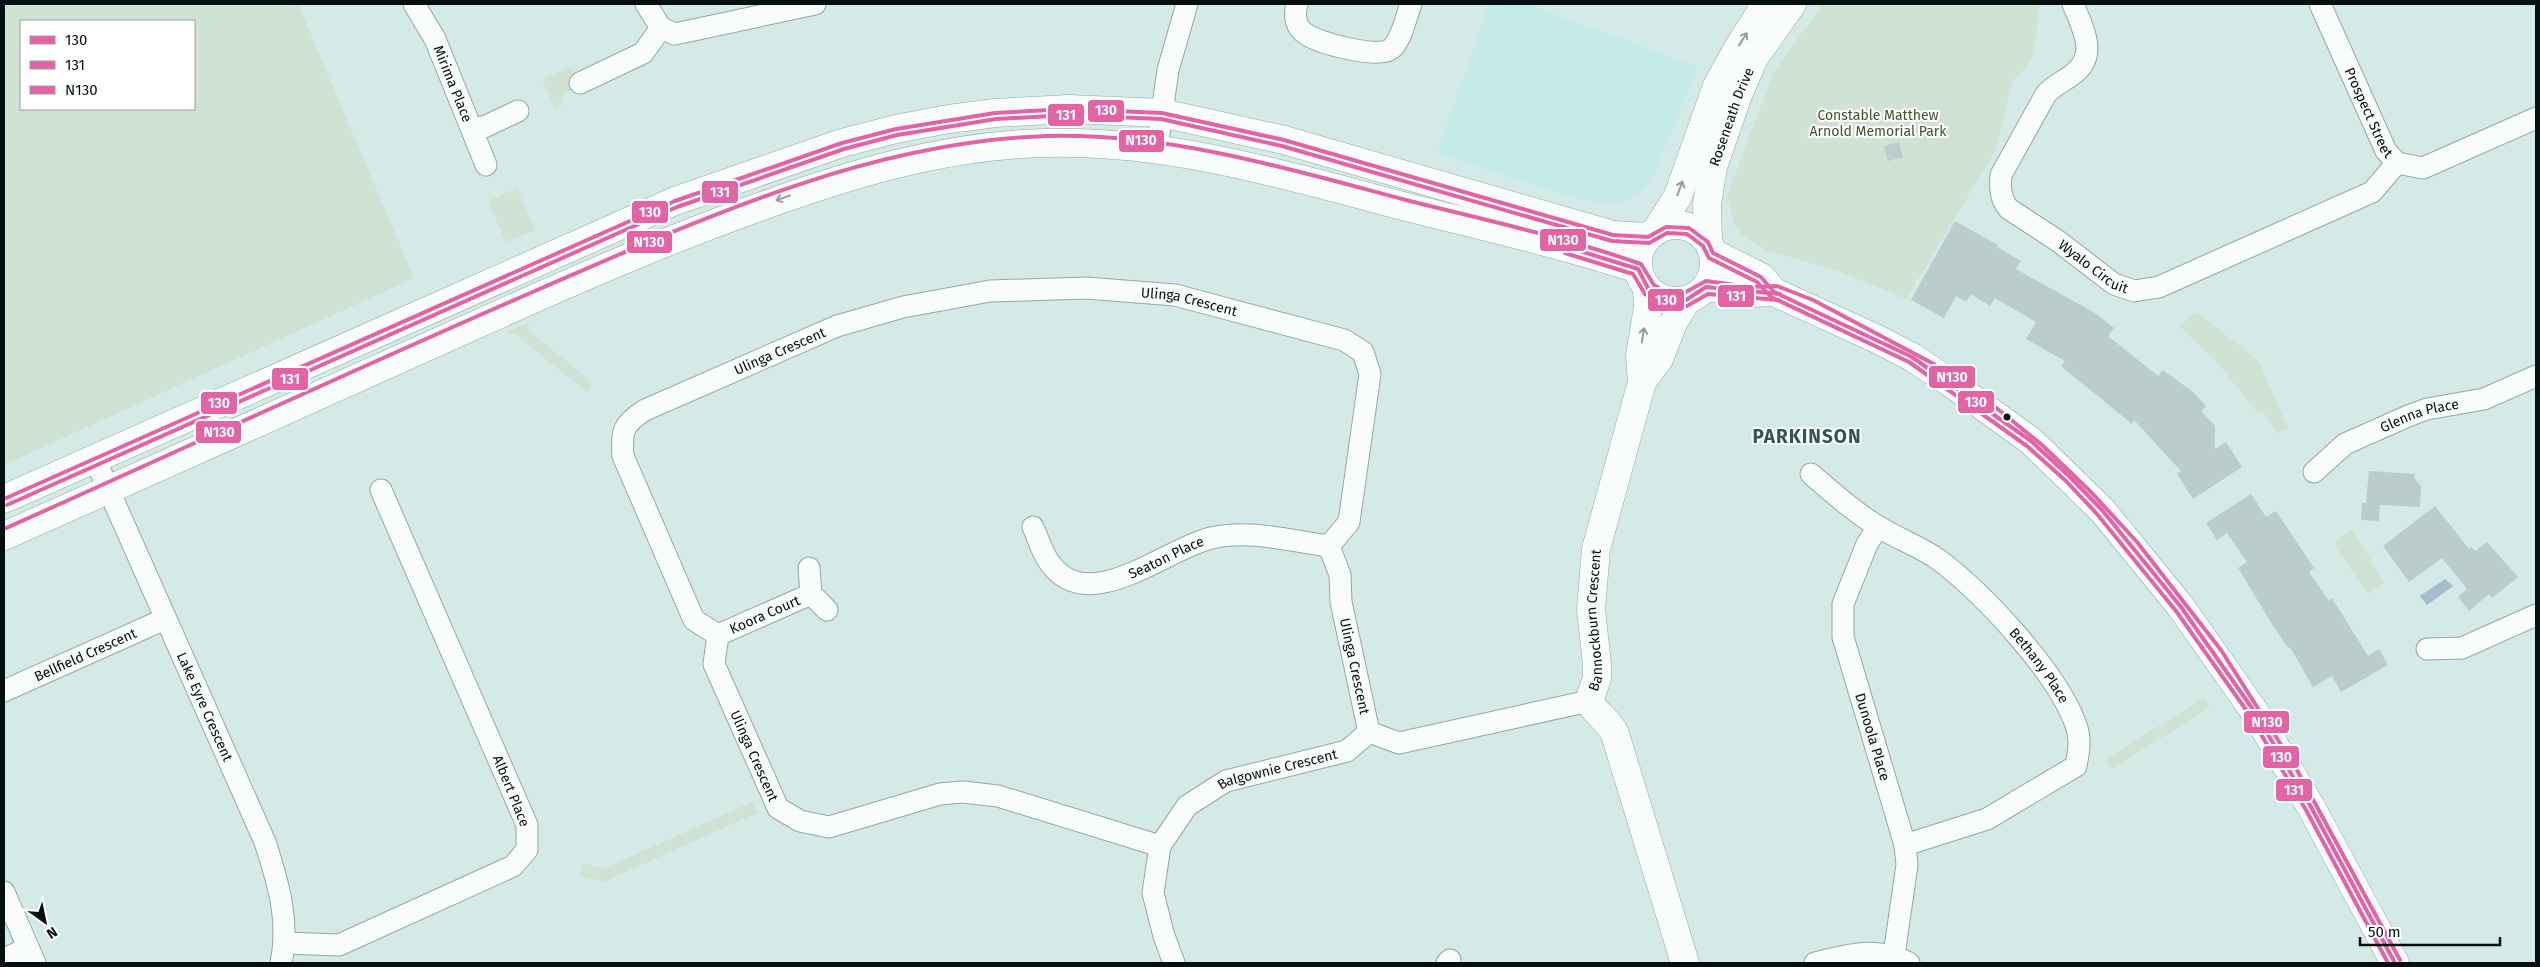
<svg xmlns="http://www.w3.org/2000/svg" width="2540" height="967" viewBox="0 0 2540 967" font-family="'Fira Sans',sans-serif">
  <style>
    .built { fill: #c5ebe8 }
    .green { fill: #d0e2d4; fill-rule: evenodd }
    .water { fill: #a6bdcb }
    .building { fill: #bbcccd }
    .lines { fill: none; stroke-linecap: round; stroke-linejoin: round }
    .street-casing { stroke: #95a7a5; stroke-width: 23 }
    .secondary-casing { stroke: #95a7a5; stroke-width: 29 }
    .street { stroke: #f8fcfb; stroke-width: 21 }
    .secondary { stroke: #f8fcfb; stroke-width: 28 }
    .bus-1-casing { stroke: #fff; stroke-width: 8 }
    .bus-2-casing { stroke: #fff; stroke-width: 8 }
    .bus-3-casing { stroke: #fff; stroke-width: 8 }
    .bus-1 { stroke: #e463a4; stroke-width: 4 }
    .bus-2 { stroke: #e463a4; stroke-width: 4 }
    .bus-3 { stroke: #e463a4; stroke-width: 4 }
    .oneway { stroke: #969e9d }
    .bus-dot { fill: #03100f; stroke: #fff; stroke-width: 2 }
    .labels { text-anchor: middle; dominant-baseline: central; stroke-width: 4; stroke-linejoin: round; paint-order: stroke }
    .street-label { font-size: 14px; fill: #03100f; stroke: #fff }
    .park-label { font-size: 14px; fill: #3d542b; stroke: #fff }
    .district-label { font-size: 19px; font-weight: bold; letter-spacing: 1px; fill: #325654; stroke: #fff }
    .line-badge { stroke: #fff; stroke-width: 2 }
    .badge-label { font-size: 14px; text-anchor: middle; font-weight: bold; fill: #fff }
  </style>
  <rect width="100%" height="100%" fill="#d3eae7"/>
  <polygon class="built" points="1489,4 1527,4 1698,67 1651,181 1637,194 1622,203 1599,203 1564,195 1437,153"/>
  <g class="green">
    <path d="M4 4H298L414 278 4 465ZM21 21H194V109H21Z"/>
    <polygon points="1823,4 2040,4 2033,54 2025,68 2012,81 1997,148 1906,299 1838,271 1766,250 1742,236 1734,224 1727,195 1775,70"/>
    <polygon points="571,66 579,85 561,96 564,104 555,108 542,80"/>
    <polygon points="517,188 535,230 506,242 488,201"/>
    <polygon points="2197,313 2258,360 2288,428 2278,434 2263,411 2258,413 2217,362 2179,326"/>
    <polygon points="529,322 528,330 594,384 587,392 515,334 504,333"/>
    <polygon points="2352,530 2385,583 2368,594 2335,546 2336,540"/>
    <polygon points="2204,698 2210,707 2112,769 2106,759"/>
    <polygon points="752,802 757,813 603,882 579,875 583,863 603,869"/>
  </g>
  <polygon class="water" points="2445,579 2453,586 2427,605 2420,596"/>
  <g class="building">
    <polygon points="1899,142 1903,157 1888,161 1884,146"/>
    <polygon points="1955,221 1998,245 1997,247 2021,261 2016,269 2095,313 2114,328 2108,336 2158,376 2163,370 2193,392 2206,406 2201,411 2215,426 2215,449 2226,442 2242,467 2193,499 2177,474 2181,471 2134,420 2132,424 2061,366 2065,361 2026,339 2036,322 1995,298 1990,306 1971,294 1966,302 1956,296 1944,318 1911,300"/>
    <polygon points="2369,471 2415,474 2414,478 2421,486 2420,507 2380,505 2379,521 2361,520 2362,503 2366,503"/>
    <polygon points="2251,494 2266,517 2276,511 2314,568 2309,572 2329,601 2332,598 2368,656 2379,649 2388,665 2341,692 2332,676 2313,687 2290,647 2288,648 2267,616 2238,568 2247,562 2227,533 2217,540 2206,523"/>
    <polygon points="2435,506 2469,549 2471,547 2475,551 2487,542 2518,577 2492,598 2489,594 2469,611 2458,597 2467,589 2442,558 2409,582 2383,546"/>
  </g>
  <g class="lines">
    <defs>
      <g id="street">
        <path id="s1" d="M414 4 435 39 486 165"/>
        <polyline points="646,4 661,28 675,34 815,4"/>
        <path d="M1297 4C1294 14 1295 28 1306 34 1319 43 1377 59 1391 49 1402 40 1406 16 1411 4"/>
        <path id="s2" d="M2073 4C2083 29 2099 56 2072 75 2063 82 2054 85 2046 94L2001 175C2000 187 2000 199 2009 209L2058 241 2114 284 2134 291 2159 287 2372 192 2397 163"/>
        <path id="s3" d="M2320 4 2386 151 2397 163 2423 168 2536 118"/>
        <polyline points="580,83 643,53 661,28"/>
        <polyline points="473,128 484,127 518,111"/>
        <polyline points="1157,148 1168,70 1187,4"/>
        <path id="s4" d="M95 459 265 842C278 882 290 921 281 963"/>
        <path id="s5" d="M2314 472 2345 444 2408 416 2427 409 2484 399 2536 376"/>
        <path id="s6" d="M1811 474C1833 493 1854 512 1879 527 1898 539 1921 547 1939 560 1984 594 2057 672 2076 725 2081 739 2079 751 2076 766L1987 819 1905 845"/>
        <path id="s7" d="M1033 527C1038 538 1042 552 1049 562 1088 618 1165 549 1211 538 1249 529 1291 541 1329 546"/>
        <path id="s8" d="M1878 527 1867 544 1843 604V637L1905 845 1907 865 1894 955"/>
        <polyline points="809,568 811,594 827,610"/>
        <path id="s9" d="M718 635 811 594"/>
        <polyline points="2427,649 2462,648 2536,615"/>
        <path id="s10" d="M4 691 165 619"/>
        <path id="s11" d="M1160 846 998 796 963 792 940 794 829 827 800 821 778 808 714 664 718 635 694 620 623 456C621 431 623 424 645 410L837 326 903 307 990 291 1086 288 1175 295 1344 340 1363 352 1370 374 1349 522 1329 546 1340 575 1341 602 1369 732"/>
        <polyline points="4,892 35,963"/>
        <polyline points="285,943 339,945 513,866 527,850 527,825 381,490"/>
        <polyline points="4,959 28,948"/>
        <path id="s12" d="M1174 963 1164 936 1153 893 1160 846 1187 806 1226 781 1347 751 1369 732 1399 743 1589 701"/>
        <polyline points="1447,963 1450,960"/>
        <path d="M1815 963C1847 955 1878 946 1909 963"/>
      </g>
      <g id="secondary">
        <circle cx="1676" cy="263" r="38"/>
        <polyline points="1656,231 1678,196 1717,86 1738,48 1766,4"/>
        <path id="s13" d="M1708 242 1707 204 1713 167 1738 95 1754 58 1792 4"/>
        <polyline points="1713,253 1761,277 1774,292 1877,339 1912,357 1948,381 2031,441 2102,510 2181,607 2254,711 2311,807 2395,963"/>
        <polyline points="1706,287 1753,293 1774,292"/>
        <polyline points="1642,382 1640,356 1648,307 1647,288"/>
        <polyline points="4,499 675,201 842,143 896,129 949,119 995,113 1069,109 1162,113 1284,140 1613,235 1648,237"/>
        <path d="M4 536C160 467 315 397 471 327 563 285 656 244 751 210 847 175 943 145 1046 143 1169 140 1286 175 1403 206 1482 226 1561 244 1638 269"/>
        <path id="s14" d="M1685 963 1615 734C1609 720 1595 714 1589 701L1597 678V665L1591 609 1596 549 1642 382 1659 359 1673 323 1687 300"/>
      </g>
    </defs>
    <use href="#street" class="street-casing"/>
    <use href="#secondary" class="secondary-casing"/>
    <use href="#street" class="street"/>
    <use href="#secondary" class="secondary"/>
    <defs>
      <g id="bus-1">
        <polyline points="1567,247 1638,269 1649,290 1666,300 1686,300 1706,287 1780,294"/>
        <polyline points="4,499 675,201 842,143 896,129 995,113 1069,109 1162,113 1284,140 1613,235 1648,237 1666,227 1689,228 1708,242 1713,253 1761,277 1774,292 1912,357 2031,441 2070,477 2102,510 2181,607 2254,711 2311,807 2395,963"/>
      </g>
      <g id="bus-2">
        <polyline points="1565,253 1633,274 1645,294 1665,306 1687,306 1708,294 1778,300"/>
        <polyline points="7,505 677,207 844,149 897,135 996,119 1069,115 1161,119 1282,146 1612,241 1649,243 1667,233 1687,234 1703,246 1709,258 1757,282 1771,297 1909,362 2027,446 2066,481 2097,514 2176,611 2249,714 2306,810 2388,963"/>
      </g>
      <path id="bus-3" d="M4 529C181 450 357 368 535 291 697 221 869 141 1048 136 1171 133 1289 169 1406 200 1485 220 1564 237 1641 264L1654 285 1668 294 1684 293 1706 281 1751 287 1777 286 1813 300 1932 363 1989 402 2042 445 2091 492 2137 542 2221 650 2297 770 2400 960"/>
    </defs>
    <use href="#bus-1" class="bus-1-casing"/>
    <use href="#bus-2" class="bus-2-casing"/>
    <use href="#bus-3" class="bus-3-casing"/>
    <use href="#bus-1" class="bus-1"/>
    <use href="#bus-2" class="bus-2"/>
    <use href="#bus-3" class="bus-3"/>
  </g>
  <defs><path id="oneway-shaft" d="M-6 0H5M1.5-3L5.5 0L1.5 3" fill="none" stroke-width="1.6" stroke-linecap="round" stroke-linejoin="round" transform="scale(1.25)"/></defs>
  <g class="oneway">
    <use href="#oneway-shaft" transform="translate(1743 39) rotate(-58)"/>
    <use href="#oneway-shaft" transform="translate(1680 188) rotate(-70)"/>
    <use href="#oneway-shaft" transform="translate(783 198) rotate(160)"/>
    <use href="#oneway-shaft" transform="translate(1643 335) rotate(-81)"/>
  </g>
  <circle class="bus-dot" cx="2007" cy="417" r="4.5"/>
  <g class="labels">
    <g class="street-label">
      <text stroke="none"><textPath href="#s1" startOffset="89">Mirima Place</textPath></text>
      <text stroke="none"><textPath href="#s3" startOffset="119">Prospect Street</textPath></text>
      <text stroke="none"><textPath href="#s13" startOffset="129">Roseneath Drive</textPath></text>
      <text stroke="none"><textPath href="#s2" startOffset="342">Wyalo Circuit</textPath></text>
      <text stroke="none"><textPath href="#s11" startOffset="1415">Ulinga Crescent</textPath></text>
      <text stroke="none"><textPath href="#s11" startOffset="995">Ulinga Crescent</textPath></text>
      <text stroke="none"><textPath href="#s5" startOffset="122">Glenna Place</textPath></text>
      <text stroke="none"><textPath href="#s7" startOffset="168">Seaton Place</textPath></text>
      <text stroke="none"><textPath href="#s9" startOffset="51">Koora Court</textPath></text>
      <text stroke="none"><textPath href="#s14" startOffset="364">Bannockburn Crescent</textPath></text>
      <text stroke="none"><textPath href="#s10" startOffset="89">Bellfield Crescent</textPath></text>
      <text stroke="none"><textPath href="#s11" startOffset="1925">Ulinga Crescent</textPath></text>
      <text stroke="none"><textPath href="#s6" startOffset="301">Bethany Place</textPath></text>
      <text stroke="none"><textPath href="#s4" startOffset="271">Lake Eyre Crescent</textPath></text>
      <text stroke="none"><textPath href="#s8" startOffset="222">Dunoola Place</textPath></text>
      <text transform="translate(754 756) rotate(66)">Ulinga Crescent</text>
      <text stroke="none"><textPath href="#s12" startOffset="268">Balgownie Crescent</textPath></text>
      <text transform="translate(511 791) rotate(68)">Albert Place</text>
    </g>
    <g class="park-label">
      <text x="1878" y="115">Constable Matthew<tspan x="1878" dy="16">Arnold Memorial Park</tspan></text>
    </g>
    <g class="district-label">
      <text x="1807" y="436">PARKINSON</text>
    </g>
  </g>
  <g class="line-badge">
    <rect x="1087" y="99" width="38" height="24" rx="5" fill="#e463a4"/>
    <rect x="1047" y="103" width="38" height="24" rx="5" fill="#e463a4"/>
    <rect x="1118" y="129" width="47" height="24" rx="5" fill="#e463a4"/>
    <rect x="701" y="180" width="38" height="24" rx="5" fill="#e463a4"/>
    <rect x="631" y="200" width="38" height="24" rx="5" fill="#e463a4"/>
    <rect x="1539" y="228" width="48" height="24" rx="5" fill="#e463a4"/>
    <rect x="626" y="230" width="47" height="24" rx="5" fill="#e463a4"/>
    <rect x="1717" y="284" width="38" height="24" rx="5" fill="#e463a4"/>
    <rect x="1647" y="288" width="38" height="24" rx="5" fill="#e463a4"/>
    <rect x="1928" y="365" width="48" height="24" rx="5" fill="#e463a4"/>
    <rect x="271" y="367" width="38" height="24" rx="5" fill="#e463a4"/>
    <rect x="1957" y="390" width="38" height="24" rx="5" fill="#e463a4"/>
    <rect x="200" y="391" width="38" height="24" rx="5" fill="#e463a4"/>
    <rect x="195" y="420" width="47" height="24" rx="5" fill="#e463a4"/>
    <rect x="2243" y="710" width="47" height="24" rx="5" fill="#e463a4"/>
    <rect x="2262" y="745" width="38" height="24" rx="5" fill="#e463a4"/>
    <rect x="2275" y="778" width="38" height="24" rx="5" fill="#e463a4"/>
  </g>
  <g class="badge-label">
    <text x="1106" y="115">130</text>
    <text x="1066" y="120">131</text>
    <text x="1141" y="145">N130</text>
    <text x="720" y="197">131</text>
    <text x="650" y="217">130</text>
    <text x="1563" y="245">N130</text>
    <text x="649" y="247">N130</text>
    <text x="1736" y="301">131</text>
    <text x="1666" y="305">130</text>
    <text x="1952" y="382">N130</text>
    <text x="290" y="384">131</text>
    <text x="1976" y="407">130</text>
    <text x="219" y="408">130</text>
    <text x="219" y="437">N130</text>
    <text x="2267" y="727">N130</text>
    <text x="2281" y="762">130</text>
    <text x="2294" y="795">131</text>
  </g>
  <rect width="2540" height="967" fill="none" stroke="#03100f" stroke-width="10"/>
  <rect x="20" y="20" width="175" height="90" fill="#ffffff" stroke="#9a9f9f"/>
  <rect x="30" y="36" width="25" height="8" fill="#e463a4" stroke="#9a9f9f"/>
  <text x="65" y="45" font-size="15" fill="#03100f">130</text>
  <rect x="30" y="61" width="25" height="8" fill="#e463a4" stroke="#9a9f9f"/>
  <text x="65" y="70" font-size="15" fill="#03100f">131</text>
  <rect x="30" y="86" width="25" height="8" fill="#e463a4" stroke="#9a9f9f"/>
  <text x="65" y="95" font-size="15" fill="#03100f">N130</text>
  <g transform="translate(45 922) rotate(147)" stroke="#ffffff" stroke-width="4" paint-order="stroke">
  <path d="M0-4L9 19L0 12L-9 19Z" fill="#03100f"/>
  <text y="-8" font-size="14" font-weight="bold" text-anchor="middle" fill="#03100f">N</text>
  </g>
  <path d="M2360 937v8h140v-8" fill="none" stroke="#03100f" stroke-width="2.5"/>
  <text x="2368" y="937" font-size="15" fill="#03100f" stroke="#ffffff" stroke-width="4" paint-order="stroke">50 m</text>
</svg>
